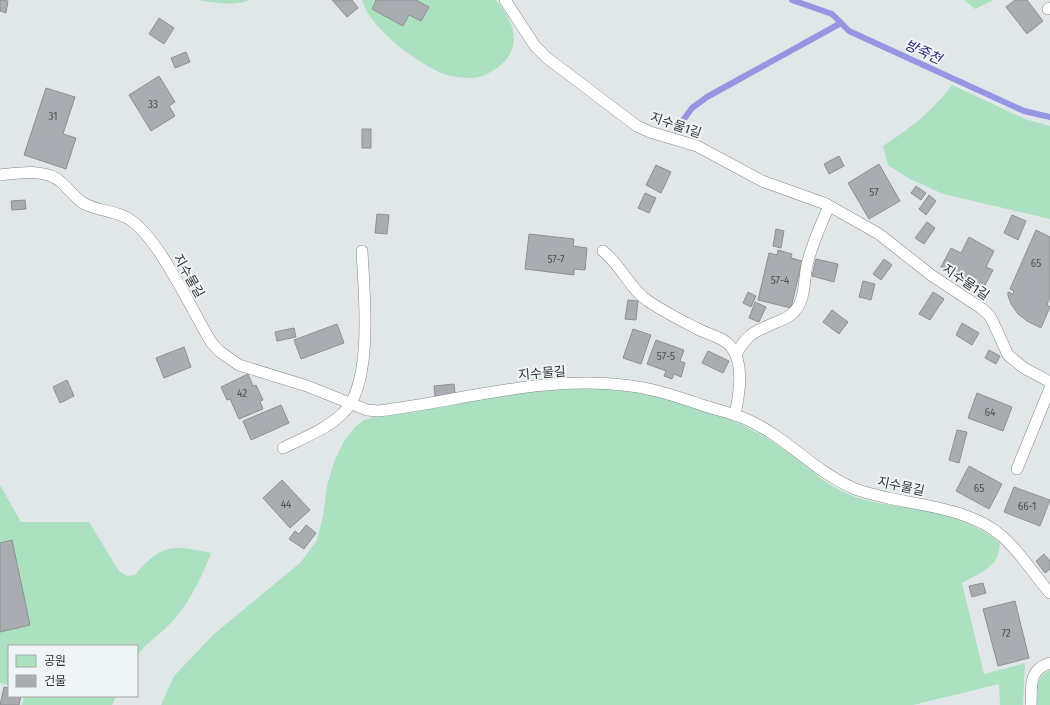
<svg xmlns="http://www.w3.org/2000/svg" width="1050" height="705" viewBox="0 0 1050 705" font-family="'Fira Sans Condensed','Noto Sans KR',sans-serif">
  <style>
    .green { fill: #abe1c0 }
    .lines { fill: none; stroke-linecap: round; stroke-linejoin: round }
    .stream { stroke: #9695e2; stroke-width: 6 }
    .building { fill: #a9acb0; stroke: #8d9093 }
    .service-casing { stroke: #858a8c; stroke-width: 12 }
    .service { stroke: #fff; stroke-width: 11 }
    .labels { text-anchor: middle; dominant-baseline: central; stroke-width: 4; stroke-linejoin: round; paint-order: stroke }
    .number-label { font-size: 11px; fill: #505354 }
    .street-label { font-size: 13px; fill: #333535; stroke: #eff4f6 }
    .water-label { font-size: 14px; font-style: italic; fill: #35267e; stroke: #eff4f6 }
  </style>
  <rect width="100%" height="100%" fill="#e1e7e9"/>
  <g class="green">
    <path d="M196 0H249C234 7 212 2 196 0Z"/>
    <path d="M362 0H496C515 23 524 48 497 68 490 73 480 78 472 78 464 78 454 77 447 75 420 66 370 29 362 0Z"/>
    <polygon points="964,0 994,0 975,9"/>
    <path d="M952 85 1025 119 1050 126V219L943 194 910 179 888 165 883 146C909 129 933 111 952 85Z"/>
    <path d="M605 388C662 394 728 412 776 444 800 459 820 482 846 493 869 504 895 505 920 509 949 514 977 524 1000 543 999 568 981 572 962 583L984 674 1025 663 1023 705H1000L999 684 913 705H161L174 676 214 634 301 562 317 540 323 516 327 486 334 462 344 441 355 427 364 420 375 417 543 389Z"/>
    <path d="M0 485 21 522H89L119 571 127 576 135 575C161 543 174 545 211 553 201 579 188 606 168 626 158 636 145 643 137 656V646H9V685L0 683Z"/>
    <path d="M1050 670V705H1037C1038 691 1035 676 1050 670Z"/>
    <polygon points="24,696 116,696 112,705 22,705"/>
  </g>
  <g class="lines">
    <g class="stream">
      <polyline points="792,0 832,14 849,31 1024,111 1050,117"/>
      <polyline points="676,130 692,108 707,97 841,23"/>
    </g>
  </g>
  <g class="building">
    <polygon points="0,0 8,1 6,13 0,11"/>
    <polygon points="332,0 352,0 358,8 347,17"/>
    <polygon points="375,0 416,0 429,7 421,21 409,15 403,26 372,9 376,1"/>
    <polygon points="1015,0 1027,0 1043,21 1027,34 1006,7"/>
    <polygon points="159,18 174,28 164,44 149,34"/>
    <polygon points="186,52 190,62 175,68 171,58"/>
    <polygon points="159,76 175,102 169,106 175,116 151,131 129,95"/>
    <polygon points="46,88 75,97 63,134 76,138 66,169 24,155"/>
    <rect x="362" y="129" width="9" height="19"/>
    <polygon points="839,156 844,166 829,174 824,164"/>
    <polygon points="879,164 900,201 869,219 848,183"/>
    <polygon points="656,165 671,172 661,193 646,185"/>
    <polygon points="916,186 926,193 921,200 911,193"/>
    <polygon points="645,193 656,198 649,213 638,208"/>
    <polygon points="929,195 936,201 926,215 919,209"/>
    <polygon points="25,200 26,209 12,210 11,201"/>
    <polygon points="377,214 389,215 387,234 375,233"/>
    <polygon points="1012,215 1026,221 1018,240 1004,233"/>
    <polygon points="927,222 935,228 924,244 915,238"/>
    <polygon points="776,229 784,231 781,248 773,246"/>
    <polygon points="1036,230 1050,237 1050,297 1047,305 1050,307 1041,328 1027,321 1018,314 1011,304 1008,296 1008,292 1013,294 1014,291 1010,289"/>
    <polygon points="529,234 574,239 573,246 587,248 585,270 574,269 574,275 525,269"/>
    <polygon points="969,237 994,251 986,267 993,270 983,289 941,267 951,248 961,253"/>
    <polygon points="778,250 792,254 791,258 802,261 791,308 758,300 769,253 777,255"/>
    <polygon points="816,259 838,264 834,282 812,276"/>
    <polygon points="884,259 892,265 881,280 873,274"/>
    <polygon points="863,281 875,284 871,300 859,297"/>
    <polygon points="748,292 756,296 751,307 743,303"/>
    <polygon points="933,292 944,299 930,320 919,314"/>
    <polygon points="628,300 638,301 636,320 625,319"/>
    <polygon points="755,302 766,307 759,322 749,318"/>
    <polygon points="832,310 848,322 839,334 823,322"/>
    <polygon points="962,323 979,333 972,345 956,335"/>
    <polygon points="337,324 344,343 301,359 294,340"/>
    <polygon points="294,328 296,337 277,341 275,332"/>
    <polygon points="633,329 651,335 641,364 623,358"/>
    <polygon points="656,340 684,350 680,361 685,363 681,377 674,374 672,379 664,376 666,371 647,364"/>
    <polygon points="184,347 191,367 164,378 156,358"/>
    <polygon points="989,350 1000,356 996,364 985,358"/>
    <polygon points="708,351 729,361 723,373 702,363"/>
    <polygon points="248,374 253,386 256,385 263,400 260,401 263,409 239,419 230,399 227,400 221,387"/>
    <polygon points="67,380 74,396 60,403 53,387"/>
    <polygon points="454,384 455,395 435,396 434,386"/>
    <polygon points="977,393 1012,407 1003,431 968,418"/>
    <polygon points="281,405 289,423 251,440 243,421"/>
    <polygon points="957,430 967,432 959,463 949,460"/>
    <polygon points="969,466 1002,484 989,509 956,491"/>
    <polygon points="282,480 310,510 290,528 263,498"/>
    <polygon points="1014,487 1050,500 1040,526 1004,512"/>
    <polygon points="306,525 316,533 304,549 289,539 295,531 299,534"/>
    <polygon points="12,540 30,625 0,632 0,543"/>
    <polygon points="1044,554 1050,561 1050,569 1045,573 1036,561"/>
    <polygon points="983,583 986,593 972,597 969,586"/>
    <polygon points="1015,601 1029,658 998,666 983,609"/>
    <polygon points="4,687 9,688 9,696 21,696 19,705 0,705"/>
  </g>
  <g class="lines">
    <defs>
      <g id="service">
        <polyline points="505,0 535,46 547,58 637,126 650,132 697,146 762,181 826,204 879,234 931,275 981,308 989,315 993,322 1008,355 1024,368 1050,382"/>
        <polyline points="1048,9 1050,8"/>
        <path d="M0 175C19 173 46 168 61 182 69 189 75 198 83 203 99 212 117 210 132 221 160 241 192 310 211 342L219 351 239 365 307 386 367 410 378 411C461 401 546 374 631 386 655 389 678 397 702 405 717 410 733 413 748 420 786 437 814 471 853 488 864 493 877 495 888 498 926 506 973 510 1003 537 1021 553 1034 575 1050 593"/>
        <path d="M603 251C621 265 629 288 648 301 663 311 680 320 696 328 706 334 724 337 731 347 745 364 739 395 735 415"/>
        <path d="M736 355C747 333 756 331 777 322 782 320 789 317 793 313 807 300 803 277 808 261 813 242 821 224 829 206"/>
        <path d="M283 448C303 438 327 429 343 413 374 384 364 291 362 251"/>
        <polyline points="1017,469 1050,388"/>
        <path d="M1031 705C1032 685 1028 670 1050 663"/>
      </g>
    </defs>
    <use href="#service" class="service-casing"/>
    <use href="#service" class="service"/>
  </g>
  <g class="labels">
    <g class="number-label">
      <text x="153" y="104">33</text>
      <text x="53" y="116">31</text>
      <text x="874" y="192">57</text>
      <text x="556" y="259">57-7</text>
      <text x="1036" y="263">65</text>
      <text x="780" y="280">57-4</text>
      <text x="666" y="356">57-5</text>
      <text x="242" y="393">42</text>
      <text x="990" y="412">64</text>
      <text x="979" y="488">65</text>
      <text x="286" y="504">44</text>
      <text x="1027" y="506">66-1</text>
      <text x="1006" y="633">72</text>
    </g>
    <g class="street-label">
      <text transform="translate(676 125) rotate(19)">지수물1길</text>
      <text transform="translate(189 276) rotate(60)">지수물길</text>
      <text transform="translate(966 282) rotate(34)">지수물1길</text>
      <text transform="translate(542 373) rotate(-5)">지수물길</text>
      <text transform="translate(901 486) rotate(12)">지수물길</text>
    </g>
    <g class="water-label">
      <text transform="translate(923 52) rotate(25)">방죽천</text>
    </g>
  </g>
  <rect x="8" y="645" width="130" height="52" fill="#eff4f6" stroke="#a4a8a9"/>
  <rect x="16" y="655" width="20" height="12" fill="#abe1c0" stroke="#a4a8a9"/>
  <text x="44" y="665" font-size="12" fill="#333535">공원</text>
  <rect x="16" y="675" width="20" height="12" fill="#a9acb0" stroke="#a4a8a9"/>
  <text x="44" y="685" font-size="12" fill="#333535">건물</text>
</svg>
